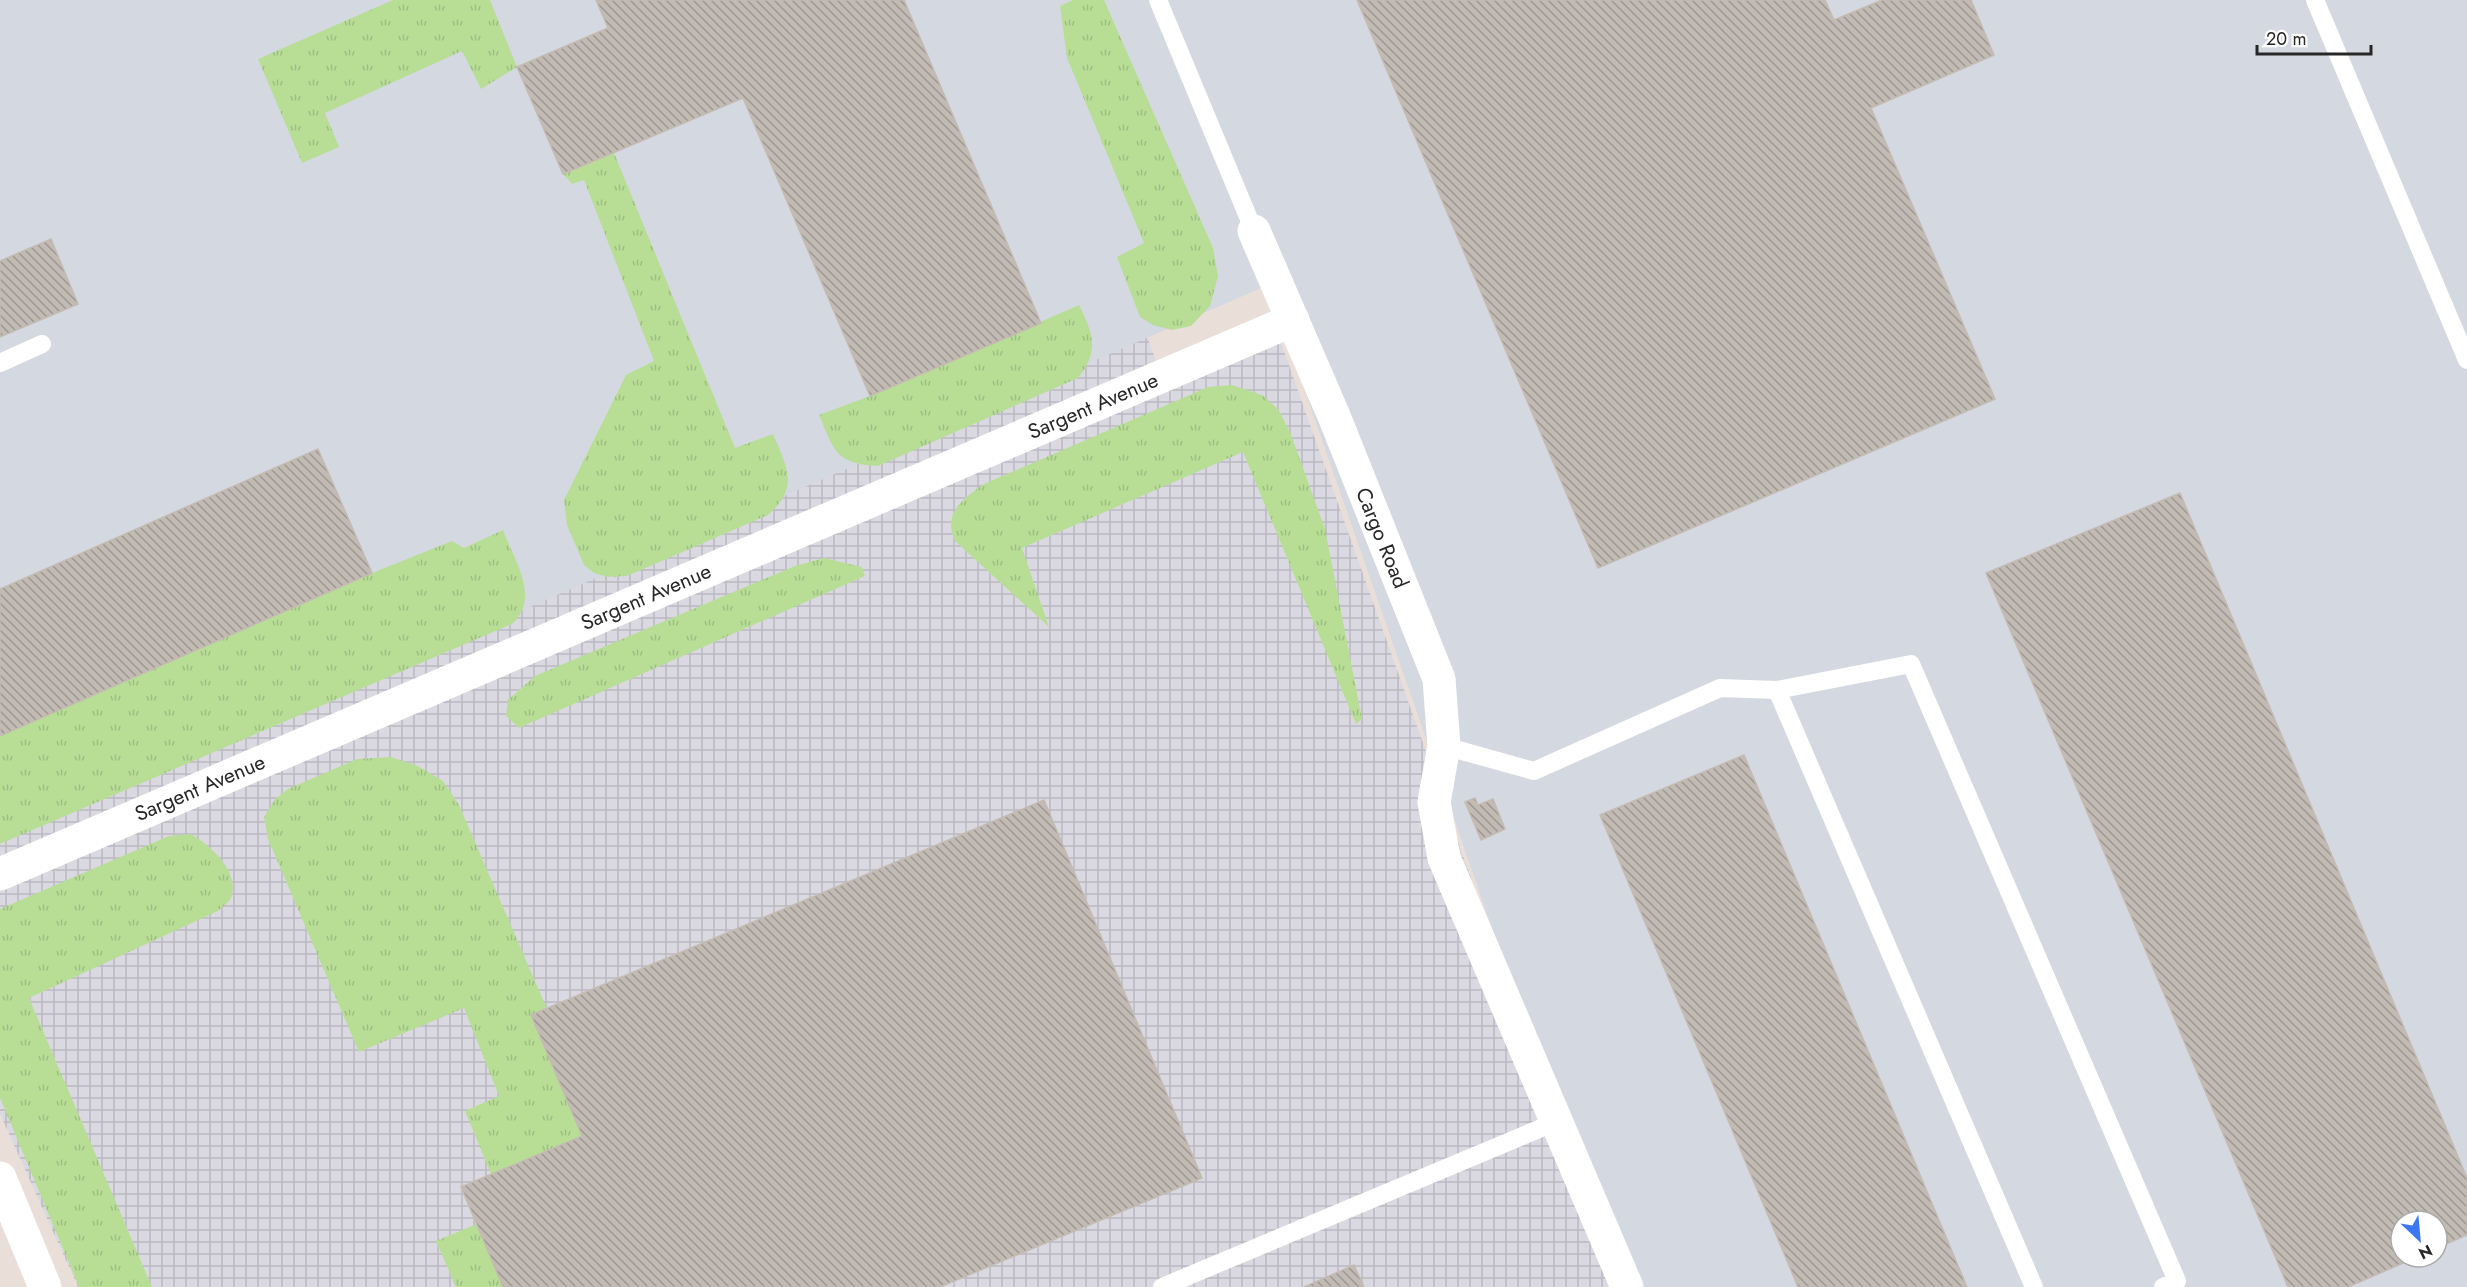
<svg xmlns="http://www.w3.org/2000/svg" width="2467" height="1287" viewBox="0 0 2467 1287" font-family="Jost,sans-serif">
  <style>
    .industrial { fill: url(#industrial-grid) }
    .airport { fill: #d4d8e1; fill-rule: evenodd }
    .grass { fill: url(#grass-tufts) }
    .building { fill: url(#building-back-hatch); stroke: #c4bbb2; stroke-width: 1.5 }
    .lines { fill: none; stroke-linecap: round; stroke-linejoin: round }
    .lane { stroke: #fff; stroke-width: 18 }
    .street { stroke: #fff; stroke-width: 33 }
    .secondary { stroke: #fff; stroke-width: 33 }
    .labels { text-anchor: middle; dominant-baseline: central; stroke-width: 6; stroke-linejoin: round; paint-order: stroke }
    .street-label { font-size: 21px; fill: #272727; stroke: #fff }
  </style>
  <defs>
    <pattern id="industrial-grid" width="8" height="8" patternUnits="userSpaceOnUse" patternTransform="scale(1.5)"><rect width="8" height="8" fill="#dad9e1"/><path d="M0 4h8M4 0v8" fill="none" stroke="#bbbac1"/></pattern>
    <pattern id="grass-tufts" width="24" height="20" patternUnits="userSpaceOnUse" patternTransform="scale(1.5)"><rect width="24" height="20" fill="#b8de96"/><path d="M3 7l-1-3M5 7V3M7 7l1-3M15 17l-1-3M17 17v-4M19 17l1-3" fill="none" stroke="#9ebe81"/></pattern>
    <pattern id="building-back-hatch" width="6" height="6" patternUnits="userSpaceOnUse" patternTransform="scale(1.5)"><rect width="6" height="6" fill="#c1bbb4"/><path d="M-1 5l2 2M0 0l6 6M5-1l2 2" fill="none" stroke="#9d9892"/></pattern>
  </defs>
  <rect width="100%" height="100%" fill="#e9dfd8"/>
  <polygon class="industrial" points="0,261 1129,284 1166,390 1280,340 1616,1287 78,1287 0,1114"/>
  <path class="airport" d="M0 0H2467V1287H1617L1268 285 0 838ZM2401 1221H2437V1257H2401Z"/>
  <g class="grass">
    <polygon points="393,0 490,0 517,67 481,89 462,51 325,113 339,147 302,163 258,59"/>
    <polygon points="1073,0 1104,0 1213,248 1218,276 1210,306 1191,326 1172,330 1153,325 1140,317 1117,257 1144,243 1067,58 1060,6"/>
    <path d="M614 153 735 448 773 434C787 468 800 487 768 515L627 576 608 577 594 573 584 565 567 525 564 500 626 375 654 361 584 180 572 184 563 174Z"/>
    <path d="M1079 305C1093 333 1100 351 1078 378L878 466C835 464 834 450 819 415L870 396Z"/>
    <path d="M1232 385 1262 395 1278 409 1290 432 1325 529 1362 719 1356 724 1243 452 1022 548 1049 627 955 541C942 513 963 499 984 484L1208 387Z"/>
    <path d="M503 530C514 560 541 598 512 624L0 844V736L372 573 452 541 464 548Z"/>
    <polygon points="824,558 862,567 865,576 519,728 506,716 508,700 535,676 795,566"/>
    <polygon points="391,757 418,766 443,781 459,805 547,1009 532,1016 582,1136 491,1174 465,1111 499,1096 464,1008 359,1052 268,839 264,817 275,799 288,789 357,759"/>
    <path d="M191 834C210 845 241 872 231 898 229 902 222 907 218 911L29 998 152 1287H79L0 1098V909L169 836Z"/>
    <polygon points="477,1224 506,1287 456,1287 436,1241"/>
  </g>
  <g class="building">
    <polygon points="596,0 904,0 1041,323 870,396 743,98 563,174 517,67 608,28"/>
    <polygon points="1357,0 1825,0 1834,20 1882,0 1971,0 1994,55 1871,108 1995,399 1598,568"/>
    <polygon points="51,239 78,304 0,337 0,261"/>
    <polygon points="318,449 372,573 0,736 0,589"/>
    <polygon points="2180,493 2467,1178 2467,1235 2437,1248 2437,1221 2401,1221 2401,1257 2417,1257 2348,1287 2288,1287 1986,573"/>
    <polygon points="1744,755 1967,1287 1798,1287 1600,815"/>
    <polygon points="1475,798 1478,805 1493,799 1505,829 1481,840 1465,802"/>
    <polygon points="1044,800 1202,1178 940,1287 503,1287 461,1187 582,1136 531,1015"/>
    <polygon points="1354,1265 1364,1287 1304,1287"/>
  </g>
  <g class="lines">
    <g class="lane">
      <polyline points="1158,0 1254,231"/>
      <polyline points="2315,0 2467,360"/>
      <polyline points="0,363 42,344"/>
      <polyline points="1777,690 2034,1287"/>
      <polyline points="1444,746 1534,771 1720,688 1777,690 1911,664 2177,1281 2163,1287"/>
      <polyline points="1162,1287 1558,1121"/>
    </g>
    <g class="street">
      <polyline points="1254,231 1334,416 1439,679 1444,746 1434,802 1444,858 1627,1287"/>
      <polyline points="0,874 1293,320"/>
    </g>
    <polyline class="secondary" points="0,1178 45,1287"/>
  </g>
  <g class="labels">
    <g class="street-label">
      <text transform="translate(1093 406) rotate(-23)">Sargent Avenue</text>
      <text transform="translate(1382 538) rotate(68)">Cargo Road</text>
      <text transform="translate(646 597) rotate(-23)">Sargent Avenue</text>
      <text transform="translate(200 788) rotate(-23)">Sargent Avenue</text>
    </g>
  </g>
  <g transform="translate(2419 1239) rotate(154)"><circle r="28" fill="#ffffff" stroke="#a9a9a9" stroke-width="1.5"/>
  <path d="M0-4.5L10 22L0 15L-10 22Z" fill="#3c77f2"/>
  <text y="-9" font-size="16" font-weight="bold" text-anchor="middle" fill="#272727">N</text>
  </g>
  <path d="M2257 45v9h114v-9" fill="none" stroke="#272727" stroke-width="3"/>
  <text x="2266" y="45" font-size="18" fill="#272727" stroke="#ffffff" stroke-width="4.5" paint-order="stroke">20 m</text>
</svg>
